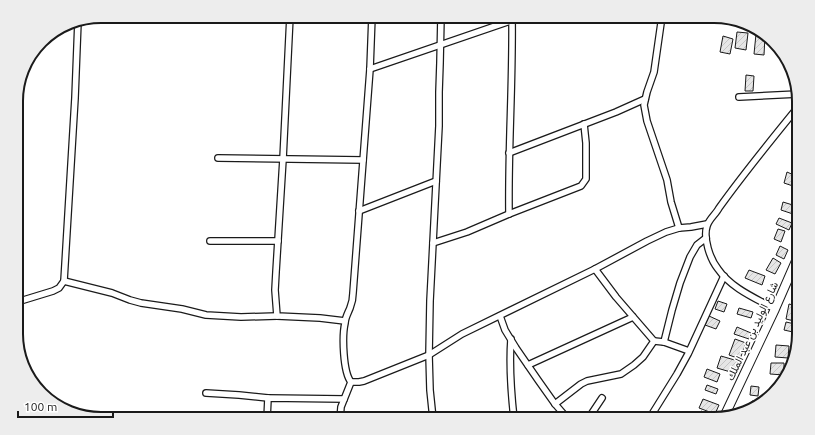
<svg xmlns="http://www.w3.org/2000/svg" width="815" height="435" viewBox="0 0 815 435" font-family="Ubuntu,Vazirmatn,sans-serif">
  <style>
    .building { fill: url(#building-hatch); stroke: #1a1a1a }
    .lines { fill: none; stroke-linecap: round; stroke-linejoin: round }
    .street-casing { stroke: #1a1a1a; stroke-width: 8 }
    .secondary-casing { stroke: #1a1a1a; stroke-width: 10 }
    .street { stroke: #fff; stroke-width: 5.5 }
    .secondary { stroke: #fff; stroke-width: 8 }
    .labels { text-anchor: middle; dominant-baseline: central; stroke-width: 3; stroke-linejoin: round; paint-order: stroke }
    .street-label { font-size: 11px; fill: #1a1a1a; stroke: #fff }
    .rim { fill: none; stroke: #1a1a1a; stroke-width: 2 }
  </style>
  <defs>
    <pattern id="building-hatch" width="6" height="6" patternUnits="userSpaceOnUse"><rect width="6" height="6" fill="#e6e6e6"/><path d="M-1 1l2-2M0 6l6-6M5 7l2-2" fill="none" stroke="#c5c5c5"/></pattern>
  </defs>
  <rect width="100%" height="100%" fill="#fff"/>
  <g class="building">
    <polygon points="737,32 748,33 746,50 735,48"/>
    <polygon points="756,34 764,35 765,36 764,55 754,54"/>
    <polygon points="723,36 733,39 730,54 720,52"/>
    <polygon points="746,75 754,76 753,91 745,91"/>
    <polygon points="787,172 796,176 793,186 784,183"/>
    <polygon points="783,202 796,206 793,214 781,210"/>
    <polygon points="779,218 792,223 789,230 776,224"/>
    <polygon points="778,229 785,231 781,242 774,239"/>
    <polygon points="780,246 788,250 784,259 776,255"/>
    <polygon points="773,258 781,263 775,274 766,270"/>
    <polygon points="749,270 765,276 762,285 745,278"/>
    <polygon points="718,301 727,304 724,312 715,309"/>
    <polygon points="789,304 797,306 794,321 786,319"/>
    <polygon points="739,308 753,312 751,318 737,314"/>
    <polygon points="709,316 720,321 716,329 705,325"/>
    <polygon points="786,322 795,324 793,332 784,330"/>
    <polygon points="737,327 751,333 749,339 734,334"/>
    <polygon points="735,339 746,343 740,359 729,355"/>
    <polygon points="776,345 789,346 788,358 775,357"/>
    <polygon points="721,356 738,361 734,373 717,368"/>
    <polygon points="771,363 784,363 784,375 770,374"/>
    <polygon points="707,369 720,374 717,382 704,377"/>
    <polygon points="707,385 718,389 716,394 705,390"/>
    <polygon points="751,386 759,387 758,396 750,395"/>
    <polygon points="703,399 719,405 715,414 699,408"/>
    <polygon points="752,401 762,402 762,404 751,408"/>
    <polygon points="701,411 714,416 713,419 699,419"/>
  </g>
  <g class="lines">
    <defs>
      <g id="street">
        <polyline points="290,16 283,159 276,272 275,290 277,316 320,318 345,321"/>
        <polyline points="662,16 654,72 647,92 644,105 647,121 667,180 671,202 679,228"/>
        <polyline points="370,69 513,20"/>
        <polyline points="739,97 798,94"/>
        <polyline points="509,153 616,112 645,99"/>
        <polyline points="218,158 363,160"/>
        <polyline points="359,211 436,181"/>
        <path d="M509 214C508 148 513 82 512 16"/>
        <polyline points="210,241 278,241"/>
        <polyline points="433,243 467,232 509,214 581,186 586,179 586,143 584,124"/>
        <polyline points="64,281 112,293 130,300 141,303 182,309 206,315 241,317 277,316"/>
        <polyline points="17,302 53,291 59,288 64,281 75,98 78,21"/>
        <path d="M775 309C755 298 731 288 718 269 710 259 703 238 707 226 709 219 716 214 719 208 744 173 771 140 798 107"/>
        <polyline points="500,316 505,330 516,348 538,380 555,404 568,419"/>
        <path d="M511 339C509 366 511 392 514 419"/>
        <polyline points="654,341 664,342 689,351"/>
        <polyline points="664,342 672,310 680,283 690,257 697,245 706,238"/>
        <polyline points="528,365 633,317"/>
        <polyline points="351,382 359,382 364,381 429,355 462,334 595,269 647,241 666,232 679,228 691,227 707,224"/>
        <polyline points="206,393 239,395 268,398"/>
        <polyline points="555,404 581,384 587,381 621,374 634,365 643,357 654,341 616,297 595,269"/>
        <polyline points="267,419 268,398 344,399"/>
        <path d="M340 419 341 407 351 382C343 372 342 336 345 323 345 318 348 313 350 308 352 303 353 298 353 293L370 69 372 16"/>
        <polyline points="433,419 430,390 429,355 430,301 439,126 439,92 440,63 441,16"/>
        <polyline points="588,419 602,398"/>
        <polyline points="649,419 677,374 688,354 724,276"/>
      </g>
      <polyline id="secondary" points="724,417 775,309 799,254"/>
    </defs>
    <use href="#street" class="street-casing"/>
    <use href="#secondary" class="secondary-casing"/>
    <use href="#street" class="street"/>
    <use href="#secondary" class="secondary"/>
  </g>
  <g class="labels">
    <g class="street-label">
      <text transform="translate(752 331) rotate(-65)">شارع الوليد بن عبد الملك</text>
    </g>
  </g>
  <path d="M0 0H815V435H0ZM101 23H714A78 78 0 0 1 792 101V334A78 78 0 0 1 714 412H101A78 78 0 0 1 23 334V101A78 78 0 0 1 101 23Z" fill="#ededed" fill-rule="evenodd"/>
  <path class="rim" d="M101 23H714A78 78 0 0 1 792 101V334A78 78 0 0 1 714 412H101A78 78 0 0 1 23 334V101A78 78 0 0 1 101 23Z"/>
  <path d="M18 411v6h95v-6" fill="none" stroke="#1a1a1a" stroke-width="2"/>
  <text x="24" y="411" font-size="12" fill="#1a1a1a" stroke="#ffffff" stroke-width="3" paint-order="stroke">100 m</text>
</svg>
